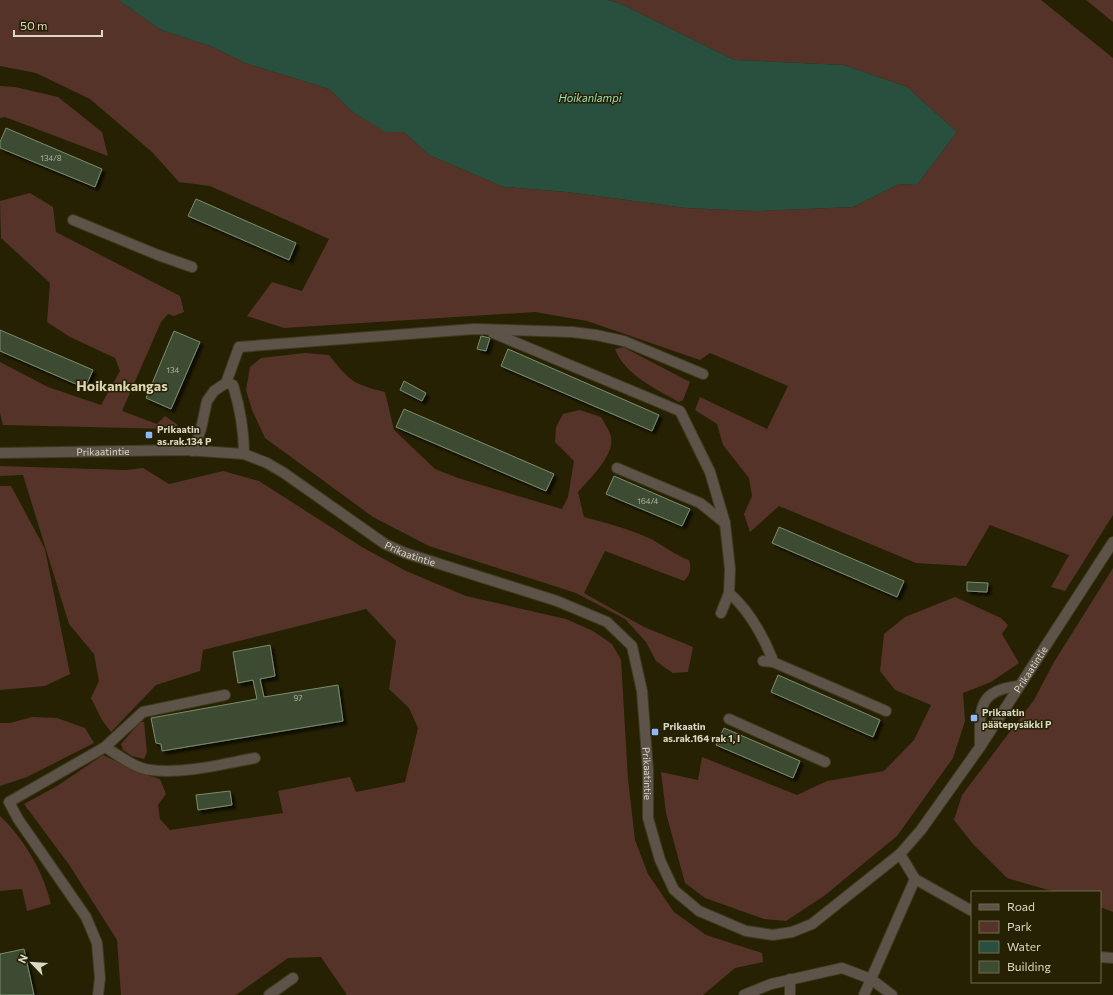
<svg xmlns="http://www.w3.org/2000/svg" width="1113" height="995" viewBox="0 0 1113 995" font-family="Commissioner,sans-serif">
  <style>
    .green { fill: #553329 }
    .water { fill: #29503f }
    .building { fill: #3c4c30; stroke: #7c8d6f; filter: url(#shadow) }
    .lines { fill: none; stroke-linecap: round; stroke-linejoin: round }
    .minor-casing { stroke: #3f3b1d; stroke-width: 12 }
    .minor { stroke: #5d5348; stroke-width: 10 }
    .poi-dot { fill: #8db9fc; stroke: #262102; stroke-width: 1.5 }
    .labels { text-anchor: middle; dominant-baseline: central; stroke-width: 3; stroke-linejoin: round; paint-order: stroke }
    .number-label { font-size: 8px; fill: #b3b5a0 }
    .poi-label { font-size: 10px; font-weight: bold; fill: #dbd8c6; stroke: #262102; text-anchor: start }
    .street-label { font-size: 10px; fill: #dbd8c6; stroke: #262102 }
    .water-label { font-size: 11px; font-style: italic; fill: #9ae0bf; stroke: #262102 }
    .district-label { font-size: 14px; font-weight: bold; fill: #dcd6b2; stroke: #262102 }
  </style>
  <defs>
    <filter id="shadow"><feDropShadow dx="3.5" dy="3.5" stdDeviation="1" flood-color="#0009"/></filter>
  </defs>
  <rect width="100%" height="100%" fill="#262102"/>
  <g class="green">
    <polygon points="0,0 118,0 161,30 213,47 245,63 329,89 354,113 386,131 404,132 429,155 504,187 567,192 686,208 755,211 853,207 899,184 917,185 957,132 907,87 844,65 734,60 619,3 607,0 1041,0 1113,58 1113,515 1065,591 1051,587 1069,555 990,525 966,566 916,563 779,506 750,532 744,514 752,496 749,478 723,445 717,424 695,410 700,397 767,429 788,386 710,353 700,360 587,321 535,312 284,328 247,316 272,282 302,291 329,239 210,186 179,182 152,152 90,99 36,73 0,66"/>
    <polygon points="1086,0 1113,0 1113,22"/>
    <polygon points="0,86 15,87 58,97 102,132 108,156 5,117 0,118"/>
    <polygon points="30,193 53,207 56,232 180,296 184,312 174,316 168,314 161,322 122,411 157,424 165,416 178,425 173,429 3,425 0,413 0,362 48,387 101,405 120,371 115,358 70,337 47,322 50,283 1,238 0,201"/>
    <path d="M623 347 690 382 683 400 679 402C656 389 625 375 615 349Z"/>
    <path d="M305 353 329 355C349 380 352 384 385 392L394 430 435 469 458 478 562 509 568 497 574 461 555 442 556 427 563 414 580 410 601 417C604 423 610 431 611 437 615 455 589 479 578 492L584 517C606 523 630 529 651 539 664 546 675 555 689 560 692 569 690 575 684 581L605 551 584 593 644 627 693 647 688 672 673 673 664 667 656 661 646 642 625 619 576 593 429 546 373 517 265 438 252 410 246 390 250 367 261 358Z"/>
    <polygon points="0,466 126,470 143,468 169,484 223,471 259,481 362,547 406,571 466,596 566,619 593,631 612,644 621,660 628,779 635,840 648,874 674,912 706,935 762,953 763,962 735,968 703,995 347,995 321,957 288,958 236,995 121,995 117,940 70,866 24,804 57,786 103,755 144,774 160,779 166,794 158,805 160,819 170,830 283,813 278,791 350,777 356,792 405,782 418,728 409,708 389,689 396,641 366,609 203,650 200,671 156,685 111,732 102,720 91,698 99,681 94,654 69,624 23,475 0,476"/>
    <polygon points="0,486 11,486 45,549 70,674 45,686 0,690"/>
    <polygon points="1113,568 1113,912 1100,907 1100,892 1055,892 1007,878 973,844 954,820 962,795 1034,700 1054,662"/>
    <polygon points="955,597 1001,618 1008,625 1002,634 1019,663 991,682 963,693 965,721 953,758 897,836 824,896 786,921 764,919 705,898 685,883 666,813 661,772 698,780 702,757 797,795 827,781 884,771 914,740 931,705 895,690 880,671 884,634 905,617"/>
    <polygon points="32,717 57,718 85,728 94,743 27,777 0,786 0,723 10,723"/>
    <polygon points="140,722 144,722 147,752 144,759 132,756 123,750 121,744"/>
    <path d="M0 816C25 840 43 871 51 904L27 911 22 889 0 891Z"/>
  </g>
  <polygon class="water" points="118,0 607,0 619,3 734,60 844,65 907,87 957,132 917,185 899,184 853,207 755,211 686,208 567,192 504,187 429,155 404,132 386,132 354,113 329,89 245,63 213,47 161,30"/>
  <g class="building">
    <polygon points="6,128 102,169 95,187 0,148 0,142"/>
    <polygon points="196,199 296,243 289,260 188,216"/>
    <polygon points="0,330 93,370 85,388 0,351"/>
    <polygon points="174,331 200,342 171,409 146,398"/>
    <polygon points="481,336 490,338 486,351 477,349"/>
    <polygon points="508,349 659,415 652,431 501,366"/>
    <polygon points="404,381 426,393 422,401 400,390"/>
    <polygon points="404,409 554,474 546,491 396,427"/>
    <polygon points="614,476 690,509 682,526 606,494"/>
    <polygon points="779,527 904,581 897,597 772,543"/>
    <polygon points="967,582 988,583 987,592 967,591"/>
    <polygon points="270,645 275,676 260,679 264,697 338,685 343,721 162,751 161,744 156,743 151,718 257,699 253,680 238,683 233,652"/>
    <polygon points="778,675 880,720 873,737 771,692"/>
    <polygon points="724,728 800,761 793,778 716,745"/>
    <polygon points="230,791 232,805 198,810 196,795"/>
    <polygon points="24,949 34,995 0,995 0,954"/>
  </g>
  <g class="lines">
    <defs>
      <g id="minor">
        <polyline points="73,220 158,255 192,267"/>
        <polyline points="493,333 680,411 710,472 725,523 730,569 729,593 721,613"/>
        <path d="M226 383 233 385C240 408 244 429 244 454"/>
        <polyline points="193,451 201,429 207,401 214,391 226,383 239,347 474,329 572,332 596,335 624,341 703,374"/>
        <path id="s1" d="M0 453 185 450 244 454 267 463 284 473 385 544 405 553 557 601 607 622 632 646 642 691 648 770V818L660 860 674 890 699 911 746 931 773 935 792 932 812 924 900 854 921 830 980 747 1113 542"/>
        <polyline points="617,468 700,503 725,523"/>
        <path d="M729 593C749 610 762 634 772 658"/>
        <polyline points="763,661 773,662 886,711"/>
        <polyline points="729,719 825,762"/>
        <path d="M105 747C118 755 136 769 151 770 185 774 222 764 255 758"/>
        <path d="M980 747C980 711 976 690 1019 686"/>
        <polyline points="900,854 915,879 972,911"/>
        <polyline points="1100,957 1113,958"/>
        <polyline points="790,979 790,995"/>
        <polyline points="98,995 100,978 97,943 86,917 18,819 9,802 105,747 143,712 225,695"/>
        <polyline points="269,995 293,978"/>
        <polyline points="744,995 771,984 842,968 871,979 892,995"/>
        <polyline points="864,995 915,879"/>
      </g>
    </defs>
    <use href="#minor" class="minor-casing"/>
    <use href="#minor" class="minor"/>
  </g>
  <g class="poi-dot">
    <rect x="145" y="431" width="8" height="8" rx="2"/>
    <rect x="970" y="714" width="8" height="8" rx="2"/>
    <rect x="651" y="728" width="8" height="8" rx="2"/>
  </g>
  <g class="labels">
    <g class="number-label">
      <text x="51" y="158">134/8</text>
      <text x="173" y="370">134</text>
      <text x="648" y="501">164/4</text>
      <text x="298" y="698">97</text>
    </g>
    <g class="poi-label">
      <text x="157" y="429">Prikaatin<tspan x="157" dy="12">as.rak.134 P</tspan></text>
      <text x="982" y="712">Prikaatin<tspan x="982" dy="12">päätepysäkki P</tspan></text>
      <text x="663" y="726">Prikaatin<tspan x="663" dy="12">as.rak.164 rak 1, I</tspan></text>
    </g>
    <g class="street-label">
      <text stroke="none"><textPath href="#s1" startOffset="103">Prikaatintie</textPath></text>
      <text stroke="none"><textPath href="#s1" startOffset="439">Prikaatintie</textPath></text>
      <text stroke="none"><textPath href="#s1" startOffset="1423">Prikaatintie</textPath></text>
      <text stroke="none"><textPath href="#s1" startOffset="811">Prikaatintie</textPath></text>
    </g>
    <g class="water-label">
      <text x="590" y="97">Hoikanlampi</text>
    </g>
    <g class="district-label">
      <text x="122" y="385">Hoikankangas</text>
    </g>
  </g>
  <rect x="971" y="891" width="130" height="92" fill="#262102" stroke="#6e6a50"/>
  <rect x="979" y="904" width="20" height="6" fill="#5d5348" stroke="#6e6a50"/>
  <text x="1007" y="911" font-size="12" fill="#dbd8c6">Road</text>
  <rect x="979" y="921" width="20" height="12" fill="#553329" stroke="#6e6a50"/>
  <text x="1007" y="931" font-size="12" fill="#dbd8c6">Park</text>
  <rect x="979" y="941" width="20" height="12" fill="#29503f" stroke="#6e6a50"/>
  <text x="1007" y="951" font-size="12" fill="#dbd8c6">Water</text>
  <rect x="979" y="961" width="20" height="12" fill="#3c4c30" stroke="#6e6a50"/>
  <text x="1007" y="971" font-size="12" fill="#dbd8c6">Building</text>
  <g transform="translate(32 963) rotate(295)" stroke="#262102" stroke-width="3" paint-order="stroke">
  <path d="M0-3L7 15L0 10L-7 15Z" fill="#dbd8c6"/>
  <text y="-6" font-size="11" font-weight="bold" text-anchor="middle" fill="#dbd8c6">N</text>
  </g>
  <path d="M14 30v6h88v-6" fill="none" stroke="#dbd8c6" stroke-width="2"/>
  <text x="20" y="30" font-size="12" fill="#dbd8c6" stroke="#262102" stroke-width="3" paint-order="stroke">50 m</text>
</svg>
